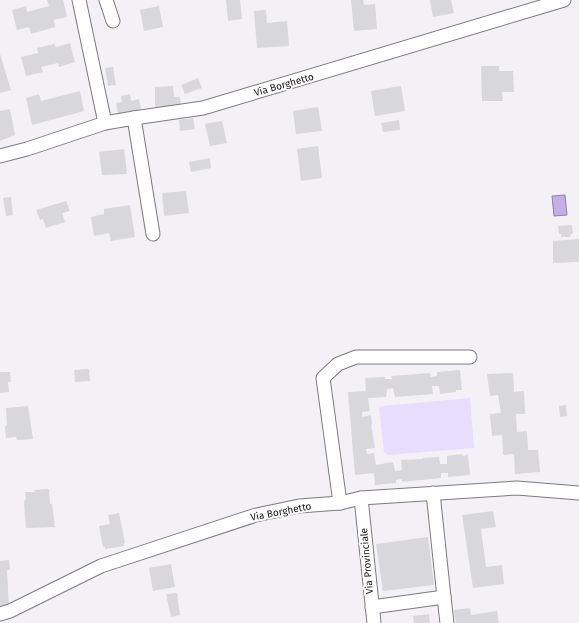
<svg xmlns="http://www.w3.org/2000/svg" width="579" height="623" viewBox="0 0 579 623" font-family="'Fira Sans',sans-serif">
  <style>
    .green { fill: #e8ddfd }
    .water { fill: #c3afe6; stroke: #8e80a7 }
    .building { fill: #d8d7dc }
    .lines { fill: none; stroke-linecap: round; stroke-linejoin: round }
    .minor-casing { stroke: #7c7a7f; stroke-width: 15 }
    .minor { stroke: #fff; stroke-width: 13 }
    .labels { text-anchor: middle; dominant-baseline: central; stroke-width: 4; stroke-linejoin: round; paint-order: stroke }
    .street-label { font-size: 10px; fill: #131214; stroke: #fff }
  </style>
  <rect width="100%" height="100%" fill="#f3f1f6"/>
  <polygon class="green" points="470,398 474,448 388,455 384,452 379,408 382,406"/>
  <polygon class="water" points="565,195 567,215 554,216 552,196"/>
  <g class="building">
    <polygon points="47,0 63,0 67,17 54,20 55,27 31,34 29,27 17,30 12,10 26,6 27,12 49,6"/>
    <polygon points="226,0 240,0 242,19 228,21"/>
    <polygon points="351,0 363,0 364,5 375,4 377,29 354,31"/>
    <polygon points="430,0 451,0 454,13 433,17"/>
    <polygon points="159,6 163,27 144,31 140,10"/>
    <polygon points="266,10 267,23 287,21 289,46 257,48 254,11"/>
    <polygon points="70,43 75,62 59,67 58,63 41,67 43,72 26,76 21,57 38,53 37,48 54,44 56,47"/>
    <polygon points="0,54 11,90 0,93"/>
    <polygon points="481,66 499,66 499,71 513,71 514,92 502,92 503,101 482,101"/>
    <polygon points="113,67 116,85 108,86 105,68"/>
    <polygon points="198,78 202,88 185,94 181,85"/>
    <polygon points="173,86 174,97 180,97 181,106 155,107 155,87"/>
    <polygon points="401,86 405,111 375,116 371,91"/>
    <polygon points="80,91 84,111 32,125 26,98 39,94 41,101"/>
    <polygon points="130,94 131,101 139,99 141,109 118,114 116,103 122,102 121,96"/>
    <polygon points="318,107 322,131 296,134 293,111"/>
    <polygon points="10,109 15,135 0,141 0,111"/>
    <polygon points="193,118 195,129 180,131 179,120"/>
    <polygon points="399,120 400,130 383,132 381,123"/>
    <polygon points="222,121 227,143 210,146 205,124"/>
    <polygon points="318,146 322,178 301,181 297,149"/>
    <polygon points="124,149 127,174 102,175 99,152"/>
    <polygon points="210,158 211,168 191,172 189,162"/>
    <polygon points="186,191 189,213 164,216 162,193"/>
    <polygon points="11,197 13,215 6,216 3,198"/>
    <polygon points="66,201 70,211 62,213 65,222 46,228 43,219 40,220 36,210"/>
    <polygon points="130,205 135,237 111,241 109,233 94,236 91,217 104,214 104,209"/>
    <polygon points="572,225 573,234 571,234 570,237 561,237 561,234 559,234 558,226"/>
    <polygon points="579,239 579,262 553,263 553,241"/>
    <polygon points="89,369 90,381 75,382 74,370"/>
    <polygon points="460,370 462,390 456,390 456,392 440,394 439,386 432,386 433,394 395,397 393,388 387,389 386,397 368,398 370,411 362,412 362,417 371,415 372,425 371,425 375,448 366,449 367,454 374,453 376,465 393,462 395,471 402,470 401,460 423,459 423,458 439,457 440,464 447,464 447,456 462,454 462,456 468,455 470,475 448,477 448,473 441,473 441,478 402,482 402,479 396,480 396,483 375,485 374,473 355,475 348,392 366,391 365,378 385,377 385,379 392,379 391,376 430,373 431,377 437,376 437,372"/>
    <polygon points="0,372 10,372 11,382 8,382 9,392 0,393"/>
    <polygon points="513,373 514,392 524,391 525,414 516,414 517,432 527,431 528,450 538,450 540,472 515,474 514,454 503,455 502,435 492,436 490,414 501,413 498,395 490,396 487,374"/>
    <polygon points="566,405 567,416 560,417 559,406"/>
    <polygon points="28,406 33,439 17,440 16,437 6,438 5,426 7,425 6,408"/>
    <polygon points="49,489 50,504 52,504 55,527 26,528 24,502 26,498 25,492 35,492 34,490"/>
    <polygon points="493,511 496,527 481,529 486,567 502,565 504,584 473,588 462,515"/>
    <polygon points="119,513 125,543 124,543 124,546 105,549 105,547 103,547 99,526 110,524 108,515"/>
    <polygon points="428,537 434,585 383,591 376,544"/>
    <polygon points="9,560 10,570 7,570 9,606 0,610 0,561"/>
    <polygon points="171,564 175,587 153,591 149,568"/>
    <polygon points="177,593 180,615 171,617 166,594"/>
    <polygon points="470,608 471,615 497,611 499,623 456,623 454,610"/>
    <polygon points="429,614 430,623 414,623 413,616"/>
  </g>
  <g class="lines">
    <defs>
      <g id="minor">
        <polyline points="79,0 105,123"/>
        <polyline points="106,0 113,21"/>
        <polyline points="134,118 153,234"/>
        <polyline points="0,156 27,149 105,123 134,118 203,108 564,0"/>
        <polyline points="433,493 444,597"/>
        <polyline points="361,498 374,623"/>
        <polyline points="340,503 323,378 338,364 356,357 470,357"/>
        <polyline points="372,607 444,597 447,623"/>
        <polyline points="0,614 10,611 101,566 256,515 299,506 340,503 361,498 408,495 517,488 579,493"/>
      </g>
    </defs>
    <use href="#minor" class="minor-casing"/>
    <use href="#minor" class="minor"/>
  </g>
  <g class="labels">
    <g class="street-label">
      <text transform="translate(284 85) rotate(-16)">Via Borghetto</text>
      <text transform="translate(281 512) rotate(-11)">Via Borghetto</text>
      <text transform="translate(367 561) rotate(-95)">Via Provinciale</text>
    </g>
  </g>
</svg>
